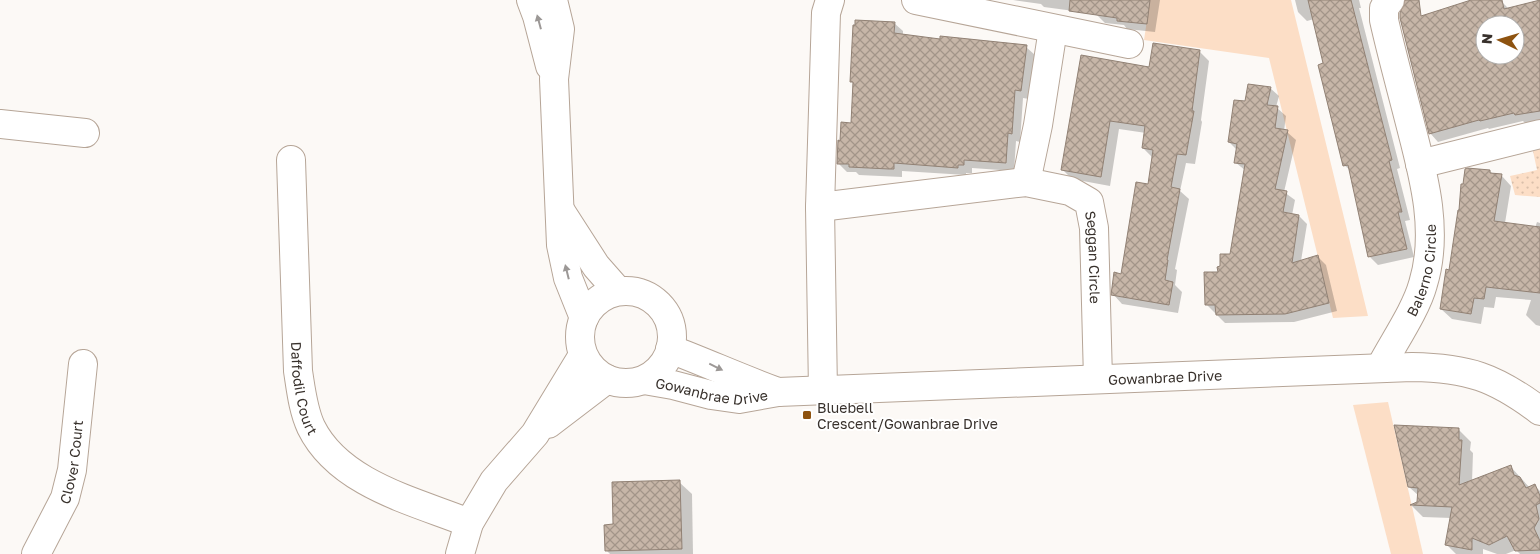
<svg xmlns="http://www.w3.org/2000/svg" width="1540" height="554" viewBox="0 0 1540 554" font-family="'Golos Text',sans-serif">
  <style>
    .green { fill: #fcdec6 }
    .park { fill: url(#park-dots) }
    .shadow { fill: #0003; fill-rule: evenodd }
    .building { fill: url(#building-cross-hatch); stroke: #918174; fill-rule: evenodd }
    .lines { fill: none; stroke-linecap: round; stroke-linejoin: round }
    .minor-casing { stroke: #b6a597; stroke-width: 30 }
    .minor { stroke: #fff; stroke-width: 28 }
    .oneway { fill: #9c9896 }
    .poi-dot { fill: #8e5310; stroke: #fff; stroke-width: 2 }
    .labels { text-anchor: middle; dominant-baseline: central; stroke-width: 4; stroke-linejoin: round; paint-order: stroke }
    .street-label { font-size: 14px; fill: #38312c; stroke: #fff }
    .poi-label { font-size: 14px; fill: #38312c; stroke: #fff; text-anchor: start }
  </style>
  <defs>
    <pattern id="park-dots" width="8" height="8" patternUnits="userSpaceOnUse" patternTransform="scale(1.25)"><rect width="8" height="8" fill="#fcdec6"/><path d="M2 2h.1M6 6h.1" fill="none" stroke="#d9bfaa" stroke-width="1.8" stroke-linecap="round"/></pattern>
    <pattern id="building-cross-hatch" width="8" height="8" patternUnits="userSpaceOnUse" patternTransform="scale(1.25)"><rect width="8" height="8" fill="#c7b6a8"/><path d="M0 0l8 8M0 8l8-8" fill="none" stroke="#a39589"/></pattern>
  </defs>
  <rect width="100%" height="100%" fill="#fcf9f6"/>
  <g class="green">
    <polygon points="1150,0 1291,0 1368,316 1333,318 1269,58 1144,40"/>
    <polygon points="1388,402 1423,554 1391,554 1353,405"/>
  </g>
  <polygon class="park" points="1540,149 1540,197 1515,195 1510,176 1537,170 1533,151"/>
  <g class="shadow">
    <polygon points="1013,0 1160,0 1155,32 1127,29 1124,25 1105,23 1096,14 1044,7 1041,4"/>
    <polygon points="1295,0 1359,0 1361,8 1359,8 1400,168 1397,169 1410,220 1405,221 1414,257 1378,265 1369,256 1351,171 1344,165 1314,19 1307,21 1298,12"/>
    <path d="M1481 0H1496L1502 2 1509 9 1540 2V120L1525 123 1523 121 1489 129 1488 128 1438 142 1430 133ZM1485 25H1515V46L1522 72 1474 56 1485 53Z"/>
    <polygon points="894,23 903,31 903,35 941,40 1026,47 1035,55 1029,99 1023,98 1020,142 1016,141 1014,171 972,168 972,173 966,173 966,175 902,171 902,177 859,175 856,172 847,172 838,163 841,142 852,124 854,84 851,81"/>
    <polygon points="1199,51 1209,61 1201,120 1202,122 1195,164 1186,163 1180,191 1189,199 1175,269 1177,270 1175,285 1182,292 1178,313 1122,304 1113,294 1122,275 1149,185 1152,157 1143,148 1146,133 1119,129 1110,186 1072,179 1063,170 1150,69"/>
    <polygon points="1270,88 1279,96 1276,107 1286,116 1284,131 1287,132 1296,140 1284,192 1295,200 1292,215 1299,216 1307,224 1301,261 1318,257 1326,265 1337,311 1294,322 1225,323 1206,304 1220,274 1231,256 1246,171 1235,162 1237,150 1229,142 1246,103"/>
    <polygon points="1490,171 1493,174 1501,175 1511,186 1505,223 1535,228 1537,222 1540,223 1540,326 1536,325 1526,315 1531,300 1496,297 1494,308 1484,307 1481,324 1452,319 1441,309 1450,271"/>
    <polygon points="1459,430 1471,442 1470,450 1473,453 1472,482 1510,466 1530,488 1535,486 1540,491 1540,554 1520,554 1516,550 1506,554 1497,554 1483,549 1483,554 1456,554 1447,545 1451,518 1423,517 1412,506 1418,503 1419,496 1409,487"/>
    <polygon points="679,482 692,494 693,554 610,554 606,550 615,526"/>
  </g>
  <g class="building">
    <polygon points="1070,0 1150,0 1147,24 1117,21 1117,18 1069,11"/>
    <polygon points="1308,0 1351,0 1392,160 1389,161 1402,212 1398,212 1407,249 1368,257 1348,165 1343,166 1318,65 1323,63"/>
    <path d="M1405 0H1419L1421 16 1471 0H1502L1504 9 1540 0V111L1515 115 1514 113 1480 121 1479 120 1429 134 1400 18V13ZM1485 25H1515V55H1485Z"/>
    <polygon points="855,20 895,22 894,33 940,39 940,36 1027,45 1021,91 1015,90 1012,134 1008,133 1006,163 964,160 964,165 958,165 958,168 894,163 894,169 889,169 849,167 849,164 837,164 838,140 840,141 841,122 851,123 853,82 850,82 853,25 855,25"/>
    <polygon points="1153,43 1200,50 1192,111 1194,111 1186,155 1177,154 1171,187 1180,189 1167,260 1168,260 1165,280 1173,282 1169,305 1111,295 1114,272 1121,274 1136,182 1148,184 1153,150 1142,148 1145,126 1110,121 1101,177 1061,170 1081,55 1149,67"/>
    <polygon points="1248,84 1271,87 1267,105 1278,106 1275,128 1288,130 1275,189 1287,191 1283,212 1299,215 1292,263 1318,255 1329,303 1285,314 1216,315 1215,305 1205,305 1204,272 1218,272 1217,267 1220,266 1220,254 1230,254 1245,164 1234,163 1237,144 1228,142 1234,100 1245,101"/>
    <polygon points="1467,168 1490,170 1490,173 1502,174 1494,221 1540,227 1540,293 1486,287 1484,299 1474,298 1471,314 1440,309 1446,269 1449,270 1458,210 1459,210 1461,184 1463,184 1465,169"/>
    <polygon points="1394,425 1459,428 1459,440 1462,440 1459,485 1511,465 1514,475 1520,477 1526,488 1535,484 1540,496 1540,503 1536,505 1539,519 1534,528 1540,541 1540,550 1515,551 1507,536 1489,545 1472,538 1472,550 1445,545 1452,507 1410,505 1417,502 1418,488 1408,487"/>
    <polygon points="680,480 682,549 605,551 604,525 613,524 612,482"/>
  </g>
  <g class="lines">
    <defs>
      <g id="minor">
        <polyline points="531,0 537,16 550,66"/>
        <polyline points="553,0 560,29 554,79 561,245 568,278 584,318"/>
        <polyline points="916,0 1129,44"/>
        <polyline points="0,124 85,133"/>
        <path id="s1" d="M291 160 298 371C301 390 303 410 311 427 339 484 414 501 469 523"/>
        <polyline points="1420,164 1540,134"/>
        <polyline points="1026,182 1038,125 1053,29"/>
        <path id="s2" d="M820 207 1026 182 1070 191 1089 202 1094 228 1098 379"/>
        <polyline points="560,210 596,266 618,291"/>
        <circle cx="626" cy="337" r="46"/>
        <path d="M670 349C707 363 742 379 778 392"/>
        <path id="s3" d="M1380 368C1393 343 1416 310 1423 284 1439 232 1424 177 1411 127 1402 91 1392 56 1384 20V8L1390 0"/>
        <path id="s4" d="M644 380 673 385 711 395 739 399 778 392 1412 367C1468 368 1495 377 1540 411"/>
        <polyline points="823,391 820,207 826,13 830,0"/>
        <polyline points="548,424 607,379"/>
        <path id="s5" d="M36 554 65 498 72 470 83 364"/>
        <polyline points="460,554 469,523 494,481 535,434 583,355"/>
      </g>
    </defs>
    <use href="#minor" class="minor-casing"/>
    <use href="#minor" class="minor"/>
  </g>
  <defs><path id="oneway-solid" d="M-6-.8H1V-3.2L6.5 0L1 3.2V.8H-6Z" transform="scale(1.25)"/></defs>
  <g class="oneway">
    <use href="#oneway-solid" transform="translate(539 22) rotate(-105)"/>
    <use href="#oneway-solid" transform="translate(567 272) rotate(-104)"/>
    <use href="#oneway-solid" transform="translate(716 367) rotate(26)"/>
  </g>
  <rect class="poi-dot" x="802" y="410" width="10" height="10" rx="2.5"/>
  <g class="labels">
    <g class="street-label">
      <text stroke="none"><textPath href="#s2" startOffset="330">Seggan Circle</textPath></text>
      <text stroke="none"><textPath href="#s3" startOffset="108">Balerno Circle</textPath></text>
      <text stroke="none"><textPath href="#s4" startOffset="524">Gowanbrae Drive</textPath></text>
      <text stroke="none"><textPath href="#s1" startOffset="229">Daffodil Court</textPath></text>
      <text stroke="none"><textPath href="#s4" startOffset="69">Gowanbrae Drive</textPath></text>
      <text stroke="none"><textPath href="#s5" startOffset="100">Clover Court</textPath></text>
    </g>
    <g class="poi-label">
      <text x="817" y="407">Bluebell<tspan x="817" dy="16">Crescent/Gowanbrae Drive</tspan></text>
    </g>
  </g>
  <g transform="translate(1500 40) rotate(275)"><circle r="24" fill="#ffffff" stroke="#afadab"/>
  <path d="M0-4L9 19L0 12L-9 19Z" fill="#8e5310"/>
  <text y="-8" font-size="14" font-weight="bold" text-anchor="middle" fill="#38312c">N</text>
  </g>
</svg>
